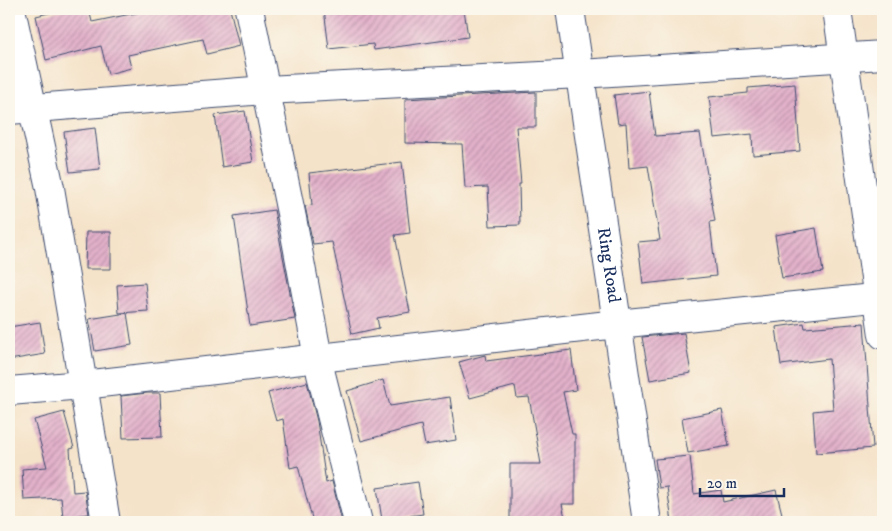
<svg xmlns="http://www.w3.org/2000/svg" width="892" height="531" viewBox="0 0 892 531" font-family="'IM FELL DW Pica',serif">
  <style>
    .building { fill: url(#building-hatch) }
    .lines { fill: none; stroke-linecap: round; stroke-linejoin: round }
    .minor-casing { stroke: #3c4a6e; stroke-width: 30 }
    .tertiary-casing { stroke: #3c4a6e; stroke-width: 30 }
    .minor { stroke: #fff; stroke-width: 28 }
    .tertiary { stroke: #fff; stroke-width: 28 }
    .labels { text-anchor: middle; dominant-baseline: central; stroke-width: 4; stroke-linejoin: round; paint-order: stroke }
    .street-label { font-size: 18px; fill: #1b2f5e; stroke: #fbf7ec }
  </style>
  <defs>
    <pattern id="building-hatch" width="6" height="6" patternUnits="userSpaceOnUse" patternTransform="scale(1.25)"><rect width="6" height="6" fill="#e3b1ca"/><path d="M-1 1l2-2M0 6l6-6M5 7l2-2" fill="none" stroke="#b790a7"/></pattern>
  </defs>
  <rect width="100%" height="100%" fill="#fbf7ec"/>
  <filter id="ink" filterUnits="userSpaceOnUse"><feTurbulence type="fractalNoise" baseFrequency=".02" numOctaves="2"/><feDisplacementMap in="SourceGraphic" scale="10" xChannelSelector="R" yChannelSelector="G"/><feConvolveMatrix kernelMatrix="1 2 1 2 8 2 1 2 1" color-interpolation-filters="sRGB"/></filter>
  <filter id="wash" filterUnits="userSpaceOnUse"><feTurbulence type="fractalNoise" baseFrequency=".0096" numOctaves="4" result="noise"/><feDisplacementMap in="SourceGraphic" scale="20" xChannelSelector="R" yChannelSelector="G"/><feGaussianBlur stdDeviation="1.12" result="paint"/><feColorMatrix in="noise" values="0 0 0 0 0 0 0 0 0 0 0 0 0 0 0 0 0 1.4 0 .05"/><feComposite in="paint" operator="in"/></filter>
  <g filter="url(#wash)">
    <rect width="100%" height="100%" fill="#f5e3c9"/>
    <g id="blocks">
      <g class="building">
        <polygon points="66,9 89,9 92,22 155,9 230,9 239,46 207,54 203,39 128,55 131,68 108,74 101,46 46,60 36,16"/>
        <polygon points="324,9 464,9 468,37 374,50 373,44 329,49"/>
        <polygon points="795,84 800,151 753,155 752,134 714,138 709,97 748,93 748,88"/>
        <polygon points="649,91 655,136 700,133 715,221 710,222 716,276 643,284 638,242 660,240 648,166 629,168 626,123 618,124 614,95"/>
        <polygon points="536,92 536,127 516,127 521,184 519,184 520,225 490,226 488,187 465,188 462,144 405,143 405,99"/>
        <polygon points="245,111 253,162 222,167 215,115"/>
        <polygon points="95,128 100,169 70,172 64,132"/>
        <polygon points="402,162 410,233 395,235 410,312 377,318 379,328 352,334 332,242 313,244 305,206 312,205 309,173"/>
        <polygon points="274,210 295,319 250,326 234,216"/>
        <polygon points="816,228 823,272 782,278 775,235"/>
        <polygon points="86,232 111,232 111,269 85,269"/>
        <polygon points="145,283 148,311 119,313 117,285"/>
        <polygon points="127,313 132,345 95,351 89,319"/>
        <polygon points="40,322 45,354 9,360 9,327"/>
        <polygon points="804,323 805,328 864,323 873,448 816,453 813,411 833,409 829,359 781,365 776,327"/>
        <polygon points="684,333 691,373 650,380 642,337"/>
        <polygon points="571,350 576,390 563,392 572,434 575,434 575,504 562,504 566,522 510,522 510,464 541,464 529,397 517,398 515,386 470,398 459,362 485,355 486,361"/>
        <polygon points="383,380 390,406 450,397 456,440 425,445 421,425 361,441 347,391"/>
        <polygon points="307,382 317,421 326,483 332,481 342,522 313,522 298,466 290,468 283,419 276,421 268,393"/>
        <polygon points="147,393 160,393 162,437 123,438 121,396"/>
        <polygon points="722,410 729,446 688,453 682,418"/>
        <polygon points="64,412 74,448 70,449 73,492 85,491 89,514 63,517 61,498 24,500 22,469 47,467 34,420"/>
        <polygon points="690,456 694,494 721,490 723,502 776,490 784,522 672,522 667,487 659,488 655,459"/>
        <polygon points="418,482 423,514 382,520 377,488"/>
      </g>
    </g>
  </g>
  <g filter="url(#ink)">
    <use href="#blocks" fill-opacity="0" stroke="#3c4a6e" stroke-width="1"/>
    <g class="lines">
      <defs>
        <g id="minor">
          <polyline points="11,9 50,188 106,522"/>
          <polyline points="249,9 292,218 321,374 358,522"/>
          <polyline points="837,9 883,335"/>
          <polyline points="9,110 266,90 580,74 883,55"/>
          <polyline points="9,391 83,385 617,324 883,297"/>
        </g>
        <g id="tertiary">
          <path id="s1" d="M570 9 647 522"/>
        </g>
      </defs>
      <use href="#minor" class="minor-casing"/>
      <use href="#tertiary" class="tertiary-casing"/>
      <use href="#minor" class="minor"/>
      <use href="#tertiary" class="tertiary"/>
    </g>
  </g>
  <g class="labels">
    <g class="street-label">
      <text stroke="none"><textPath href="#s1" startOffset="259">Ring Road</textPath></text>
    </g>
  </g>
  <rect width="892" height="531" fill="none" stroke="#fbf7ec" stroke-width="30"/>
  <path d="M700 488v8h84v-8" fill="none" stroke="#1b2f5e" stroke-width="2.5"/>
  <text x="707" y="488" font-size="15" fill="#1b2f5e" stroke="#fbf7ec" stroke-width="4" paint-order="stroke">20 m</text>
</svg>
